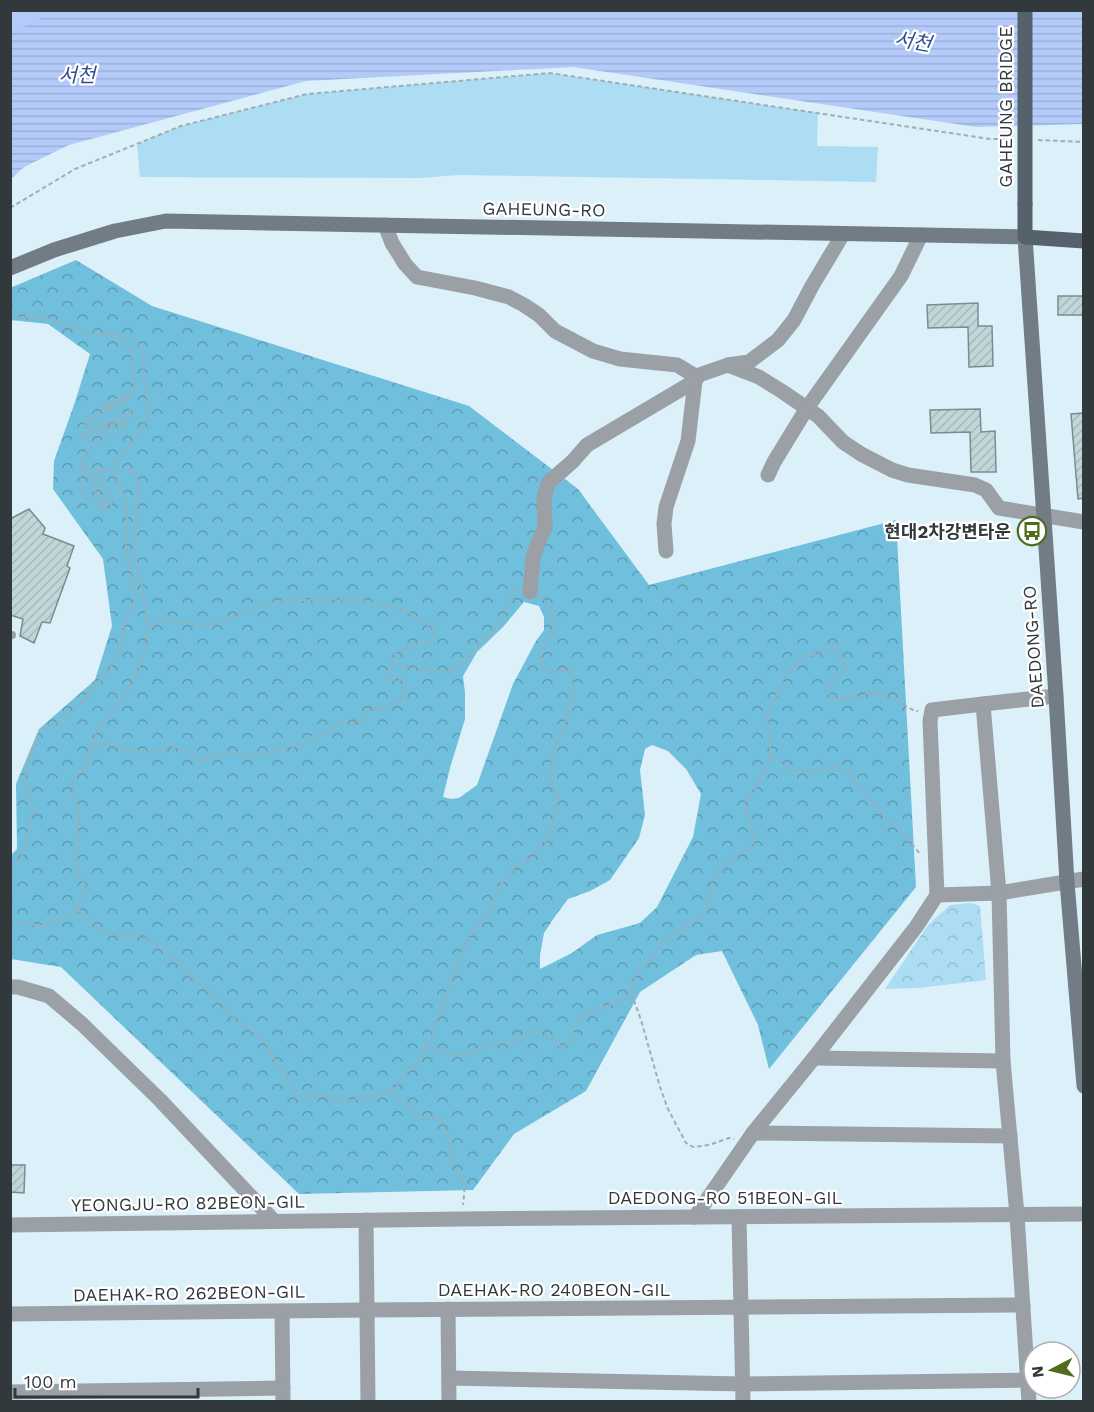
<svg xmlns="http://www.w3.org/2000/svg" width="1094" height="1412" font-family="'Work Sans','Noto Sans KR',sans-serif">
<style>
.green{fill:#acddf2}
.forest{fill:url(#forest-crowns);fill-rule:evenodd}
.park{fill:url(#park-crowns)}
.water{fill:url(#water-rules)}
.lines{fill:none;stroke-linecap:round;stroke-linejoin:round}
.river{stroke:#b4cbfa;stroke-width:22}
.building{fill:url(#building-hatch);stroke:#778d8f;stroke-width:1.5}
.path{stroke:#9faeb5;stroke-width:2;stroke-dasharray:4.5 3;stroke-linecap:butt}
.lane{stroke:#9aa0a6;stroke-width:8}
.street{stroke:#9aa0a6;stroke-width:15}
.secondary{stroke:#727c84;stroke-width:15}
.primary{stroke:#56626b;stroke-width:15}
.primary-bridge{stroke:#56626b;stroke-width:15}
.labels{text-anchor:middle;dominant-baseline:central;stroke-width:4.5;stroke-linejoin:round;paint-order:stroke}
.street-label{font-size:18px;fill:#31393c;stroke:#fff}
.poi-label{font-size:18px;font-weight:bold;fill:#31393c;stroke:#fff;text-anchor:end}
.water-label{font-size:20px;font-style:italic;fill:#304e92;stroke:#fff}
</style>
<defs>
<pattern id="forest-crowns" width="20" height="18" patternUnits="userSpaceOnUse" patternTransform="scale(1.5)"><rect width="20" height="18" fill="#70bfdd"/><path d="M2 6a3 3 0 1 1 6 0M12 15a3 3 0 1 1 6 0" fill="none" stroke="#5d9cb4"/></pattern>
<pattern id="park-crowns" width="20" height="18" patternUnits="userSpaceOnUse" patternTransform="scale(1.5)"><rect width="20" height="18" fill="#acddf2"/><path d="M2 6a3 3 0 1 1 6 0M12 15a3 3 0 1 1 6 0" fill="none" stroke="#94bed0"/></pattern>
<pattern id="water-rules" width="6" height="5" patternUnits="userSpaceOnUse" patternTransform="scale(1.5)"><rect width="6" height="5" fill="#b4cbfa"/><path d="M0 2.5h6" fill="none" stroke="#9bafd7"/></pattern>
<pattern id="building-hatch" width="6" height="6" patternUnits="userSpaceOnUse" patternTransform="scale(1.5)"><rect width="6" height="6" fill="#c0d7d9"/><path d="M-1 1l2-2M0 6l6-6M5 7l2-2" fill="none" stroke="#a5b9bb"/></pattern>
</defs>
<rect width="100%" height="100%" fill="#dcf0f9"/>
<path class="green" d="M550,73L818,113L817,146L878,147L876,182L458,175L420,178L140,177L137,144L181,126L307,94Z"/>
<path class="forest" d="M76,260L152,306L469,406L578,489L649,585L896,520L916,887L769,1069L758,1025L722,951L696,955L640,992L586,1091L514,1134L473,1190L299,1194L61,967L11,959V855L17,849L16,784L39,729L95,680L112,626L103,559L53,489L54,461L74,405L90,354L48,324L11,320L10,288ZM524,602L539,606L544,617V630L536,641L513,684L477,785L459,798L451,799L443,797L450,768L465,719V693L463,676L477,652L503,627ZM652,745L668,751L686,769L701,794L693,837L657,907L640,923L597,935L572,953L540,969V955L544,933L556,915L568,899L590,891L610,880L639,838L645,815L640,770L645,749Z"/>
<path class="park" d="M971,903L980,906L986,980L919,988L885,989L928,925L950,905Z"/>
<path class="water" d="M33,10L1083,11V124L976,127L573,67L306,81L69,145L24,167L11,179L10,21Z"/>
<g class="lines">
<path class="river" d="M10,21L33,10"/>
</g>
<g class="building">
<rect x="1058" y="296" width="26" height="19"/>
<path d="M978,303V326H992L993,366L969,367L968,327L928,328L927,305Z"/>
<path d="M980,409L981,432L995,431L996,472H971L970,432L931,433L930,410Z"/>
<path d="M1084,413V498L1078,499L1071,414Z"/>
<path d="M29,509L45,528L43,534L74,546L67,566L70,568L50,623L42,622L34,643L20,636L23,619L10,615V519Z"/>
<path d="M10,1165H25L24,1193L10,1192Z"/>
</g>
<g class="lines">
<g class="path">
<path d="M1038,140L1084,142"/>
<path d="M10,208L75,169L181,126L307,94L550,73L990,139H1011"/>
<path d="M10,320L29,316L43,317L82,332L96,335L110,333L120,335L139,344L144,353V364L143,372L149,408L148,418L138,433L116,462V470H129L135,472C142,489 137,506 135,524C134,533 134,543 134,552C135,562 139,571 141,580C144,596 145,611 149,627"/>
<path d="M526,590C529,591 536,592 539,594C547,599 555,619 553,628C551,639 540,647 541,658C542,665 546,669 551,673L569,669L575,688L566,720L554,749L555,756L550,767V778L557,796L554,819L545,843L531,857L515,868L500,884L495,896L491,910L487,917L471,934L466,942L456,972L450,982L441,1013L434,1026L433,1035L424,1047L420,1062L409,1070L392,1090L382,1093L349,1101L334,1100L326,1096L313,1094L302,1098L296,1095L285,1075L272,1056L267,1044L257,1035L227,1013L223,1005L189,975L177,962L160,947L143,937L136,935H112L103,932L79,911V904L86,886L78,875L76,866L79,810L72,784L74,777L85,767L97,731L129,688L139,667L143,656L149,627L167,620L210,626L237,616L252,608L278,602L301,600L333,599L360,601L405,610L434,629V636C427,648 423,641 413,645C407,648 401,651 394,653L395,662L405,667L441,672L453,669L467,659L482,640L499,625L514,591Z"/>
<path d="M92,744H109L115,746L120,750L133,752L140,751L158,752L167,748L175,747L183,752L192,753L199,761L221,753L230,752L245,756L258,755L303,744L309,738L323,734L344,721L358,723L364,719L365,710L372,708L380,709C391,703 404,704 405,689C406,683 407,685 403,680L389,679L387,675L394,662"/>
<path d="M771,756L780,761L786,767L793,771L815,772L835,767L847,770L882,814L905,836L921,855"/>
<path d="M10,865L17,863L24,852L33,810L24,781L31,753L39,732L66,717L85,698L113,665L120,654L124,625L132,605L135,591L132,586L130,568L126,547L127,513L125,498L117,478L110,471L104,469H97V472L108,489L113,501L111,504H108L100,494L90,468L87,466L85,469L87,477L104,506L107,509C95,506 86,499 82,488C79,482 80,476 81,469C84,438 111,444 127,426V423L118,424L88,439L84,438L83,434L127,419L133,415L132,411H128C115,420 102,426 86,426L83,424L88,418L117,407L131,398L130,397L101,410L102,407C110,403 132,394 134,386C136,381 133,375 133,371C132,364 133,358 131,351L113,339L110,333"/>
<path d="M10,922L29,923L40,927L60,918H67L71,913L78,911"/>
<path d="M632,995C628,972 655,962 662,941L702,917L707,909V898L715,876L732,860L752,845L755,836L751,826L745,802L759,782L771,756L767,715L782,683L794,666L804,656L813,655L834,646L840,650V660L847,666C836,677 825,682 831,698C852,704 863,691 880,693C887,694 907,707 915,711H918"/>
<path d="M424,1047L462,1056L490,1045L514,1042L530,1032L550,1037L563,1048L569,1042L581,1016L632,995L641,1020L660,1087L668,1109L686,1143L693,1147L709,1145L729,1138L734,1139"/>
<path d="M392,1090L397,1098L407,1103L415,1114L441,1119L450,1143L452,1164C467,1178 465,1186 463,1205"/>
</g>
<path class="lane" d="M10,635H12"/>
<g class="street">
<path d="M385,225L392,243L405,264L417,277L475,288L509,297L524,305L539,315L555,331L593,351L620,359L677,365L697,377"/>
<path d="M728,365L759,377L783,392L818,416L843,442L861,454L892,470L908,475L975,485L986,490L999,508L1084,522"/>
<path d="M768,475L774,462L807,408L901,276L921,235"/>
<path d="M666,551L664,524L666,507L688,441L695,381L699,375L728,365L749,362L778,340L794,320L812,286L843,234"/>
<path d="M530,592L533,558L537,545L545,527L544,498L548,483L573,461L587,445L695,381"/>
<path d="M937,895L930,721L932,710L983,704"/>
<path d="M10,987H18L49,996L82,1024L160,1100L274,1221"/>
<path d="M814,1058L1003,1061"/>
<path d="M753,1133L1010,1136"/>
<path d="M695,1217L753,1133L814,1058L916,927L937,895L999,893L1084,879"/>
<path d="M739,1217L743,1402"/>
<path d="M366,1220L368,1402"/>
<path d="M10,1225L461,1219L1084,1214"/>
<path d="M448,1309L449,1402"/>
<path d="M282,1311L283,1402"/>
<path d="M10,1314L367,1310L1023,1305"/>
<path d="M449,1378L743,1384L1028,1380"/>
<path d="M10,1392L283,1388"/>
<path d="M1029,1402L1017,1215L1003,1061L999,893L983,704L1056,696"/>
</g>
<path class="secondary" d="M10,268L54,250L115,231L166,221L1025,237L1056,696L1067,882L1084,1086"/>
<path class="primary" d="M1025,204V237L1084,241"/>
<path class="primary-bridge" d="M1025,10V204"/>
</g>
<defs>
<g id="bus-ring" transform="scale(1.5)"><circle r="9.5" fill="#fff" stroke="#516c1f" stroke-width="1.5"/><path d="M-5-6H5V4H4V6H2V4H-2V6H-4V4H-5ZM-3.5-4V0h7V-4ZM-3.5 1.2v1.5H-2V1.2ZM2 1.2v1.5H3.5V1.2Z" fill="#516c1f"/></g>
</defs>
<g fill-rule="evenodd">
<use href="#bus-ring" x="1032" y="531"/>
</g>
<g class="labels">
<g class="street-label">
<text transform="translate(1005 107) rotate(-90)">GAHEUNG BRIDGE</text>
<text transform="translate(544 209) rotate(1)">GAHEUNG-RO</text>
<text transform="translate(1033 647) rotate(-94)">DAEDONG-RO</text>
<text x="725" y="1197">DAEDONG-RO 51BEON-GIL</text>
<text transform="translate(188 1203) rotate(-1)">YEONGJU-RO 82BEON-GIL</text>
<text x="554" y="1289">DAEHAK-RO 240BEON-GIL</text>
<text transform="translate(189 1293) rotate(-1)">DAEHAK-RO 262BEON-GIL</text>
</g>
<g class="poi-label">
<text x="1011" y="531">현대2차강변타운</text>
</g>
<g class="water-label">
<text transform="translate(913 41) rotate(10)">서천</text>
<text x="77" y="75">서천</text>
</g>
</g>
<rect width="1094" height="1412" fill="none" stroke="#31393c" stroke-width="24"/>
<g transform="translate(1052 1370) rotate(263)"><circle r="28" fill="#ffffff" stroke="#adb0b1" stroke-width="1.5"/>
<path d="M0-4.5L10 22L0 15L-10 22Z" fill="#516c1f"/>
<text y="-9" font-size="16" font-weight="bold" text-anchor="middle" fill="#31393c">N</text>
</g>
<path d="M15 1388v9h183v-9" fill="none" stroke="#31393c" stroke-width="3"/>
<text x="24" y="1388" font-size="18" fill="#31393c" stroke="#ffffff" stroke-width="4.5" paint-order="stroke">100 m</text>
</svg>
